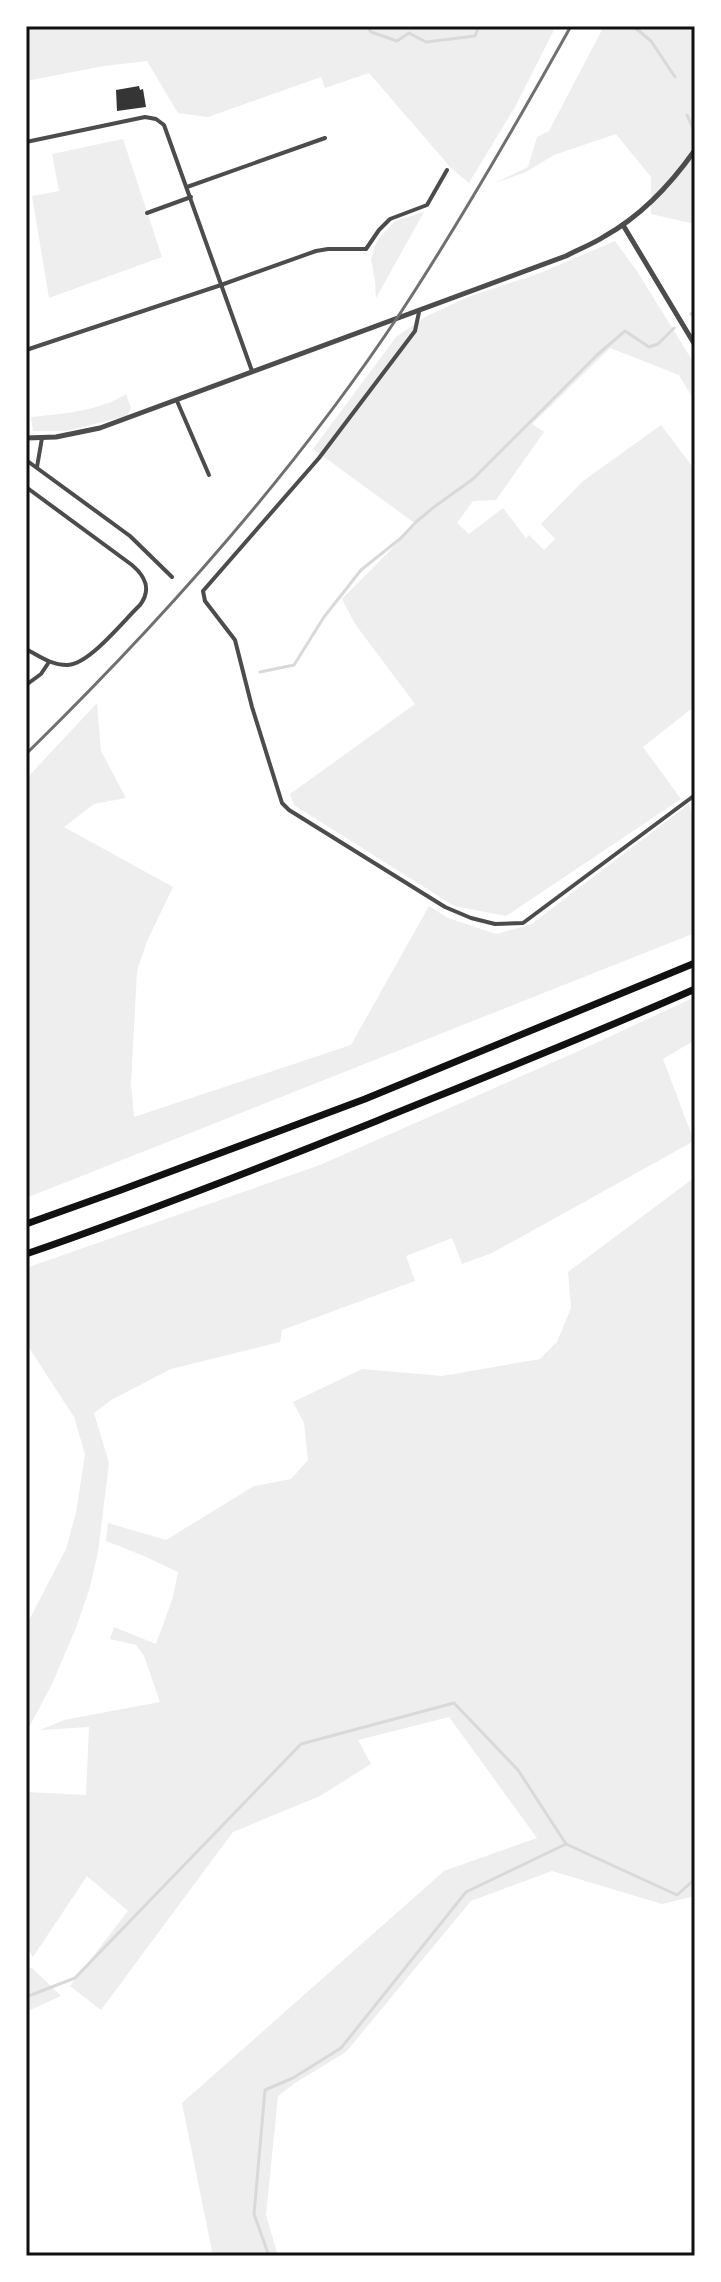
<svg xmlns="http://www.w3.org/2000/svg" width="721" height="2282" font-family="'Fira Sans',sans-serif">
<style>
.green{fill:#eee}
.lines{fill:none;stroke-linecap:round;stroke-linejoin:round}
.stream{stroke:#d9d9d9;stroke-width:3}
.building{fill:#353535}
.minor{stroke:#4c4c4c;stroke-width:4}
.tertiary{stroke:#4c4c4c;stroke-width:5}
.motorway{stroke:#111;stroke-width:7}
.rail{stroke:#707070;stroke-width:3}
.neatline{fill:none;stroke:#111;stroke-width:3}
</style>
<rect width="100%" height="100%" fill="#fff"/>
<g class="green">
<path d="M26,26H556L515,107L469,183L451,168L369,73L325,88L321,77L208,117L178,113L147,61L104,66L26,81Z"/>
<path d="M604,26H695V224L651,214V177L616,134L554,155L526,172L495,183L528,167L537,137L549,131Z"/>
<path d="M123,139L162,257L49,298L32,196L59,191L52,154Z"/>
<path d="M424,212L376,298L375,280L371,259L377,241L395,221Z"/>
<path d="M615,241L637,271L695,365V402L679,375L610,348L532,424L544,432L496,500L473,501L457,523L469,534L503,508L526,538L529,535L544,550L555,539L541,524L583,481L661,425L695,470V706L643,747L681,799L506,916L454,906L294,805L290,794L415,704L355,624L342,599L416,524L313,449L396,337L427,316L468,297L540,273Z"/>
<path d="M126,394L131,408L127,416L67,431H33L31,417C61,414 100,411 126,394Z"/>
<path d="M97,703L101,751L126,798L94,804L64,827L173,887L147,941L137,971L131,1084L134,1117L351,1045L429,906L448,918L496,934L530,925L689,804L695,823V933L26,1198V779Z"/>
<path d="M695,997V1040L663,1059L694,1141L492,1253L462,1264L452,1238L406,1256L415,1281L282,1330L280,1342L171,1369L111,1400L94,1413L109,1463L98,1552L90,1587L76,1628L52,1684L26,1733V1626L66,1549L76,1513L85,1454L74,1417L26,1343V1268L320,1165L583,1049Z"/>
<path d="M695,1177V1896L662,1904L552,1871L471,1901L346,2052L295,2083L278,2096L266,2215L278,2256H213L182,2103L444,1871L537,1838L449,1717L358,1740L371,1764L320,1796L233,1832L101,2010L70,1986L128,1911L87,1876L33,1957L26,1947V1792L86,1795L89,1727L40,1730L64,1720L160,1702L144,1656L136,1645L110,1639L114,1627L156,1644L173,1597L178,1572L144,1556L106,1541L108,1523L166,1540L254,1486L291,1479L308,1460L304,1423L293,1402L362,1369L442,1376L540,1359L557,1342L571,1308L568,1272Z"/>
<path d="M26,1968H32L61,1996L26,2012Z"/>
</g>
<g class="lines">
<g class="stream">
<path d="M367,26L371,32L397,41L409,33L426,42L475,36L479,26"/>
<path d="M633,26L651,41L675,77"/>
<path d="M687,115L695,133"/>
<path d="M691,314L695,311"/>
<path d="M260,672L294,665L324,617L361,570L401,538L416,522L434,507L473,479L597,355L625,331L649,347L658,344L674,328"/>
<path d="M26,1997L75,1978L301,1744L454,1703L518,1770L566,1844L677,1895L695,1879"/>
<path d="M269,2256L254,2214L265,2090L293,2078L341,2048L466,1892L566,1844"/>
</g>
</g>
<path class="building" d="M139,86L140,90L143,89L146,107L117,111L116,90Z"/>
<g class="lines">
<g class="minor">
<path d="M26,142L145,117L156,119L164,125L252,371"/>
<path d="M187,187L325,138"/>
<path d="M147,213L191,197"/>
<path d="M419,312L415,331L319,458L203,591L205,601L235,640L252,707L282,803L289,810L445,907L471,918L495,924L523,923L695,795"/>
<path d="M26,350L221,285L316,251L328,249H366L379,230L390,219L427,205L447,170"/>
<path d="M177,401L209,475"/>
<path d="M26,460L130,536L172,577"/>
<path d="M37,467L42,438"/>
<path d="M26,487L132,565C145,576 152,589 140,605C124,620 89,665 67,665C51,665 39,656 26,649"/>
<path d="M26,685L41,674L49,662"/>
</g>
<g class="tertiary">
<path d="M623,225L695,345"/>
<path d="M26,438L56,437L100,428L566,256C579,249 593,244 605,236C641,216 671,184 695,150"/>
</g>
<g class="motorway">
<path d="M26,1224L121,1190L365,1099L695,963"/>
<path d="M26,1254C145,1213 262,1167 379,1120C485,1077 591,1035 695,989"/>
</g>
<path class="rail" d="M26,754C164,619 294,473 401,312C462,219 517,123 571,26"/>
</g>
<rect width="721" height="2282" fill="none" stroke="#ffffff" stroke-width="56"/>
<rect x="28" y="28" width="665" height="2226" class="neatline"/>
</svg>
